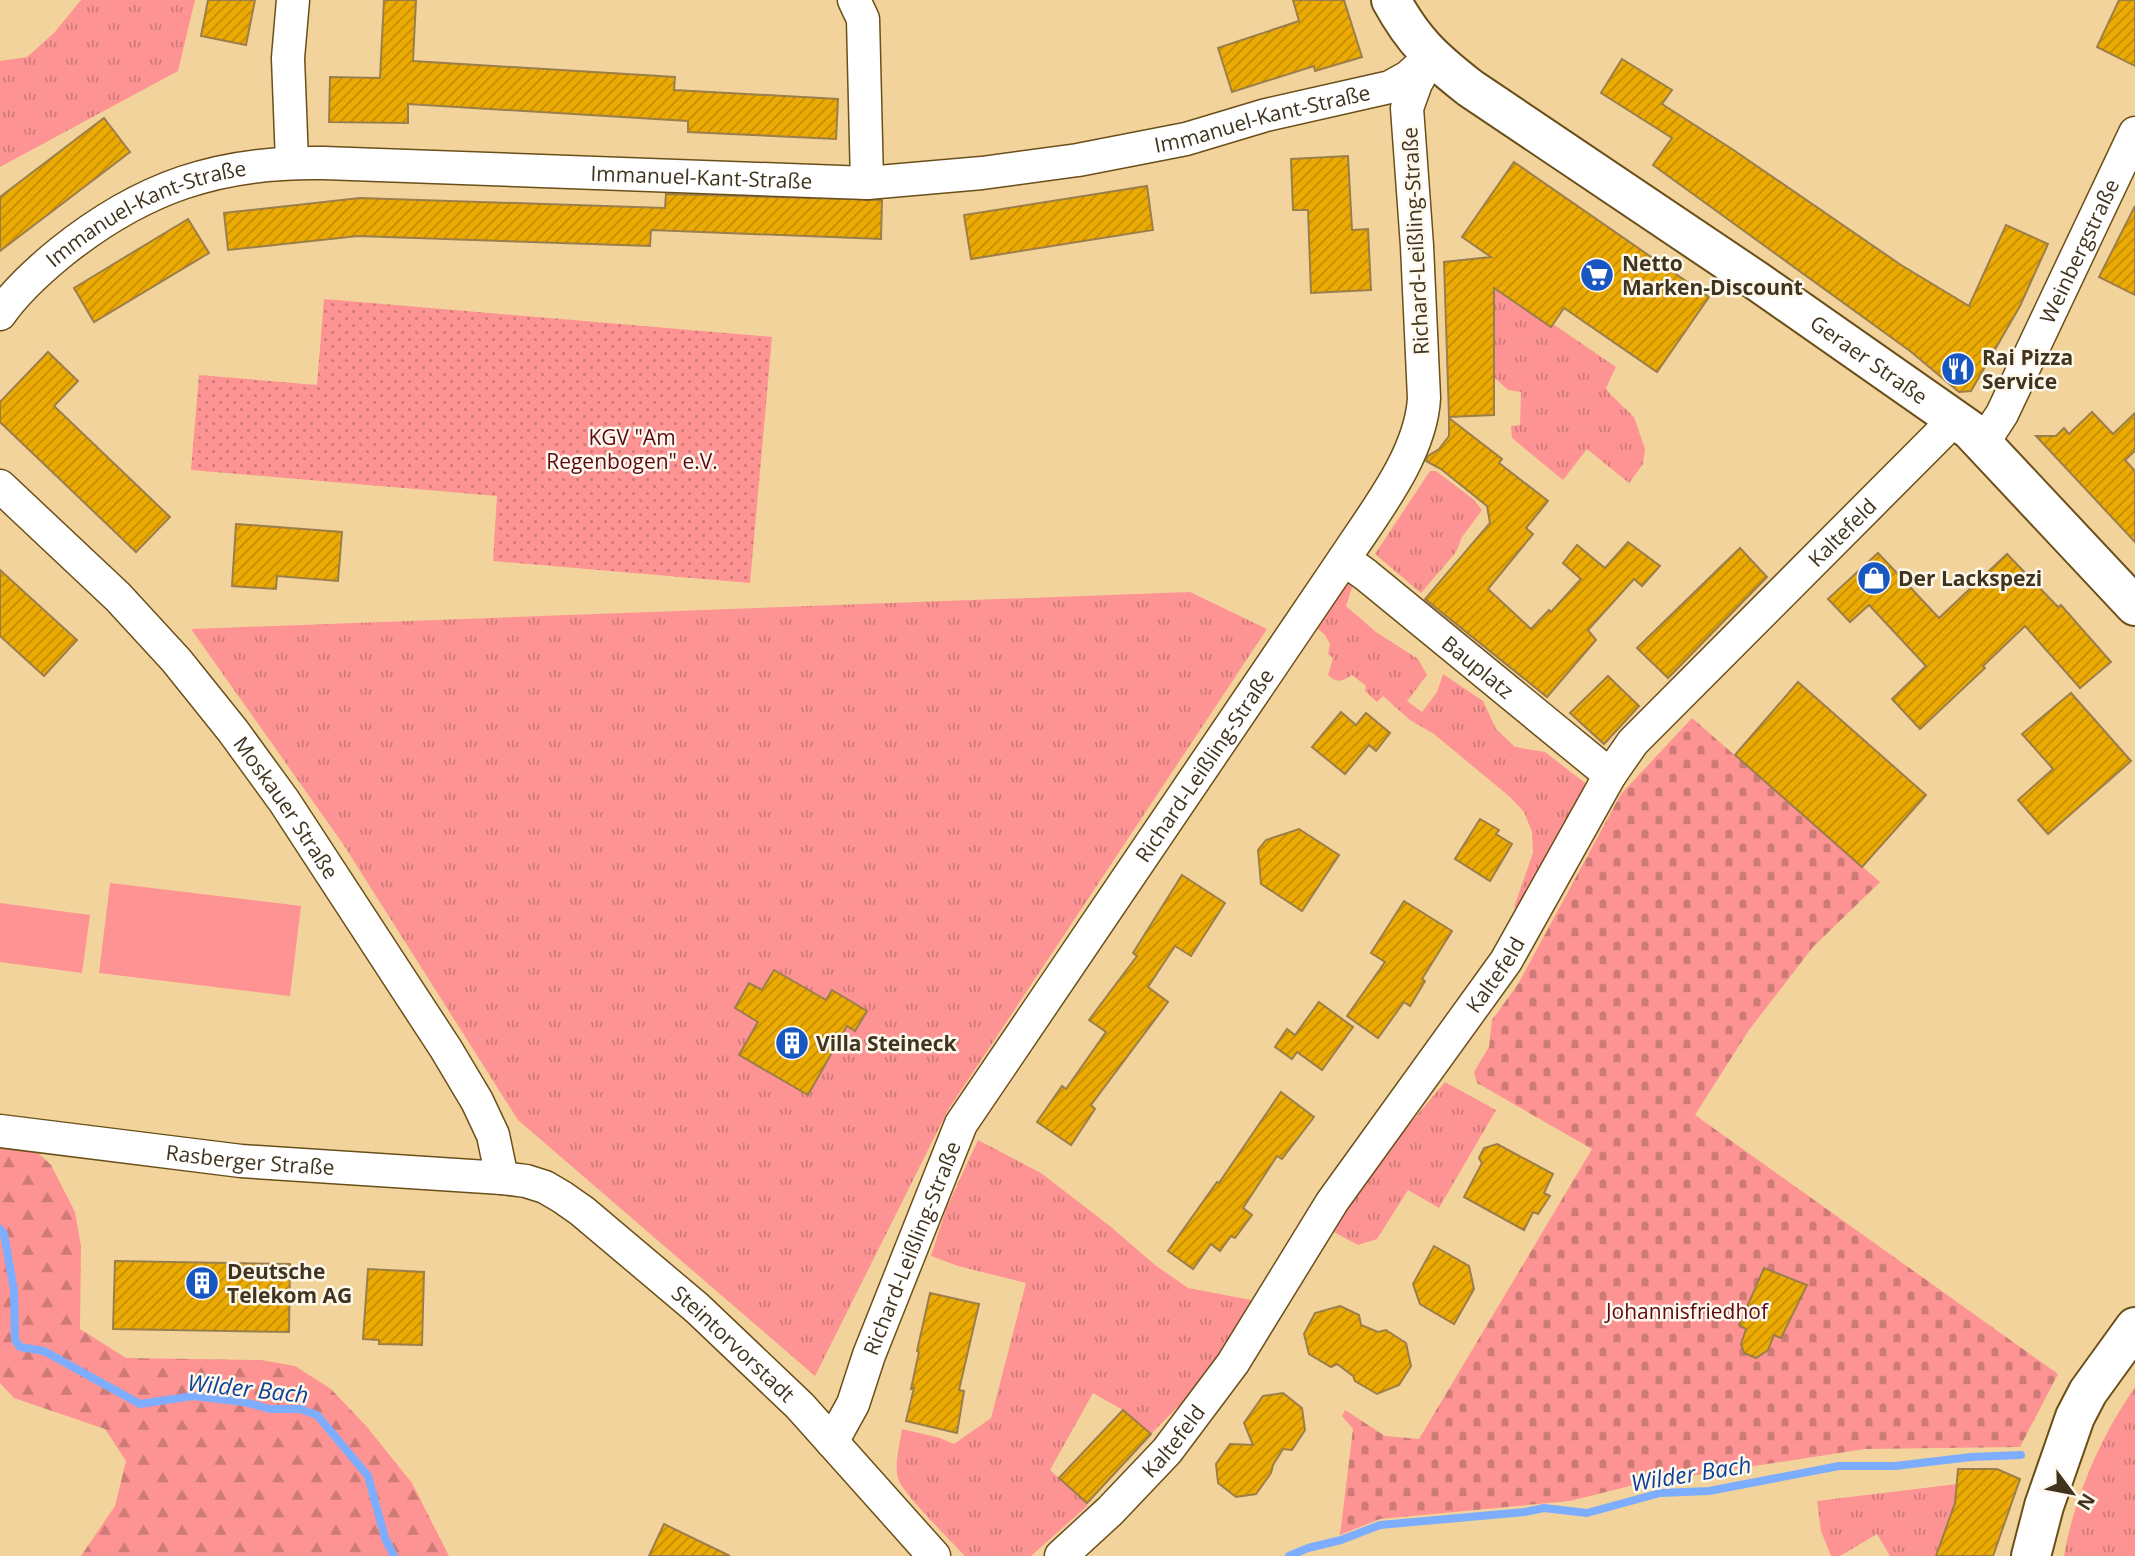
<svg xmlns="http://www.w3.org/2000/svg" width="2135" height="1556" font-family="'Open Sans',sans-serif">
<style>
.grass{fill:url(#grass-tufts)}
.forest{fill:url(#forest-firs)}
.cemetery{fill:url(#cemetery-stones)}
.garden{fill:url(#garden-dots)}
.pitch{fill:#fd9493}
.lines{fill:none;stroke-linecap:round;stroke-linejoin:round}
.stream{stroke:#7dadfe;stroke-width:8}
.building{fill:url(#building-hatch);stroke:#9c7e4a;stroke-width:2}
.street-casing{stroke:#6b4f19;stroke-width:35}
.secondary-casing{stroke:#6b4f19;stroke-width:42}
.street{stroke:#fff;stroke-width:32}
.secondary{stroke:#fff;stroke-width:38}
.labels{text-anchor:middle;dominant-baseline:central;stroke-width:5;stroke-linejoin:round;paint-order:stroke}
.street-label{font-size:21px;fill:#41341e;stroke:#fef8ed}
.poi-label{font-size:21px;font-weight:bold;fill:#41341e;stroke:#fef8ed;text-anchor:start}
.park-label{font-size:21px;fill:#5d0915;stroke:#fef8ed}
.water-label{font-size:23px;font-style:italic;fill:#0d4198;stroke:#fef8ed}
</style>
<defs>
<pattern id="grass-tufts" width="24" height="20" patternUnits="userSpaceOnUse" patternTransform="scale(1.75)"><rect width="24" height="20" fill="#fd9493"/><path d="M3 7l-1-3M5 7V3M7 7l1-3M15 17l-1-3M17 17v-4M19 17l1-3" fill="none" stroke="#ce7a77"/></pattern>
<pattern id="forest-firs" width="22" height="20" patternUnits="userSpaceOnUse" patternTransform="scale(1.75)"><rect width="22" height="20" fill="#fd9493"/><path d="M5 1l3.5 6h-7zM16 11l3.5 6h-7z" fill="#ce7a77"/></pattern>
<pattern id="cemetery-stones" width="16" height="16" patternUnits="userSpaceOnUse" patternTransform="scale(1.75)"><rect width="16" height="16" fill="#fd9493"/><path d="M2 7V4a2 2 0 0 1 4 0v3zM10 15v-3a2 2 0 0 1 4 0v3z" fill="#ce7a77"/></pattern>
<pattern id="garden-dots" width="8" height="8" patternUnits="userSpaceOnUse" patternTransform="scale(1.75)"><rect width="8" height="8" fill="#fd9493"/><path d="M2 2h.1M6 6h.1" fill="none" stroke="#ce7a77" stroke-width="1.8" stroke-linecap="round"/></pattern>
<pattern id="building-hatch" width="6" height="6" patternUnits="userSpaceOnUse" patternTransform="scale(1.75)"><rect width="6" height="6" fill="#ecab03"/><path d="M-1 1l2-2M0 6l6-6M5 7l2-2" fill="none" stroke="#c18c04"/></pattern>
</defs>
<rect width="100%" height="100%" fill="#f3d39c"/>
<g class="grass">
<path d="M81,0H195L178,71L0,167V61L27,57L54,33Z"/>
<path d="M1489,277L1522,307L1550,327L1553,324L1616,367L1606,388L1610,394L1634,417L1645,449L1643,464L1629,483L1587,449L1563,480L1512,438L1511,426L1520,425L1521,392L1508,390L1495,378L1494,332L1491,331Z"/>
<path d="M1430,471H1436L1473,499L1482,510L1462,537L1456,552L1421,593L1375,554Z"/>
<path d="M1348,577L1355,578L1346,606L1376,632L1418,659L1427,675L1407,701L1422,712L1437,692L1443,674L1483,701L1496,729L1515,747L1545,752L1589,786L1523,910L1514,907L1533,853L1532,832L1524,812L1510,797L1434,734L1410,720L1383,696L1377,702L1365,691L1366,686L1352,675C1341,682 1337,683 1328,675L1333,658L1328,654L1330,644L1325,635L1317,628Z"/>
<path d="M1190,592L1267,629L948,1110L815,1376L518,1120L343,844L191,629Z"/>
<path d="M1445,1082L1496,1110L1439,1208L1408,1190L1377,1239L1358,1245L1332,1231L1381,1158Z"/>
<path d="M978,1140L1041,1173L1111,1227L1155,1265L1188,1288L1251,1300L1258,1306L1217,1367L1151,1434L1123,1410L1093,1393L1050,1470L1087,1503V1506L1031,1556H965C952,1542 901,1492 898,1478C894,1464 900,1443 902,1429L940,1438L954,1444L991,1418L1026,1283L958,1266L931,1256L946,1209Z"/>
<path d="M2135,1387V1556H2064C2074,1497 2101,1436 2135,1387Z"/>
<path d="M1957,1484L1955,1503L1936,1556H1890L1877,1534L1840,1556H1831L1821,1531L1817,1501Z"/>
</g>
<path class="forest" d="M0,1147L37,1152L51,1165L75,1212L81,1246L80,1329L126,1358L261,1360L295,1366L331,1389L367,1427L412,1483L449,1556H81L115,1506L126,1461L105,1429L14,1398L0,1383Z"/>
<path class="cemetery" d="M1692,718L1880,882L1813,947L1749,1030L1695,1115L2058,1374L2020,1447L1865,1449L1638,1484L1570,1501L1380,1519L1340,1535L1353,1429L1342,1416L1345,1410L1385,1436L1419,1439L1592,1149L1477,1083L1474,1072L1489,1047L1492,1020L1518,984L1621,794Z"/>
<path class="garden" d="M324,299L772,337L750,583L493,561L497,496L191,470L199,375L317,385Z"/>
<g class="pitch">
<path d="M110,883L301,906L290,996L99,973Z"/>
<path d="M0,903L90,915L82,973L0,962Z"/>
</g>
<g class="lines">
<g class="stream">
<path d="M0,1229L4,1234L14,1290L15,1340L20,1347L44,1351L140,1404L193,1396L244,1402L270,1409H300L317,1415L368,1476L385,1538L394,1556"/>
<path d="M1289,1556L1308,1548L1341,1540L1380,1525L1525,1512L1544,1508L1587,1513L1660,1493L1709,1491L1839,1466H1895L1971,1457L2021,1455"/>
</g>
</g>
<g class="building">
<path d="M208,0H255L246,45L201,36Z"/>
<path d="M384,0H416L413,61L675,77L674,90L838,99L836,139L688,132V121L408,104V123L329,122L330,77L380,78Z"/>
<path d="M1293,0H1344L1362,57L1315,71L1314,66L1232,92L1218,48L1299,21Z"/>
<path d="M2119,0H2135V66L2097,47Z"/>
<path d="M1622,59L1672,90L1662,104L1732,149L1901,265L1969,306L2006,225L2048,244L2020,306L1971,391L1959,392L1910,351L1653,165L1672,138L1601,93Z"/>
<path d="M104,118L130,152L0,251V197Z"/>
<path d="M1348,156L1352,230L1368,229L1371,290L1311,293L1308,210H1293L1291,159Z"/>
<path d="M1514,162L1709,297L1657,372L1564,308L1551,327L1494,288V415L1449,417L1444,262L1491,257L1462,237Z"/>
<path d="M1147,186L1153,230L971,259L964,215Z"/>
<path d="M666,194L882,200L881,239L651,230L650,246L358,236L228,250L224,213L360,198L665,208Z"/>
<path d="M2135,206V295L2099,277Z"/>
<path d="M188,219L209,253L94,322L74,288Z"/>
<path d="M48,352L78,381L54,406L170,517L136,552L0,422V402Z"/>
<path d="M2092,412L2113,434L2135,413V451L2125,460L2135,471V542L2036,436H2056L2064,428L2069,434Z"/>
<path d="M1449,418L1502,459L1499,463L1548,501L1526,528L1533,534L1488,589L1531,629L1549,610L1551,612L1581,579L1563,563L1577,545L1605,568L1628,542L1660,566L1642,586L1634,579L1588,630L1596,640L1547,697L1425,599L1490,523L1487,506L1441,469L1426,461L1428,456L1439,449L1449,436Z"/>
<path d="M236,524L342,532L338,581L277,576L276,589L232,586Z"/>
<path d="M1740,548L1767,577L1668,678L1637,648Z"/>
<path d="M1878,553L1939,618L2007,554L2058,607L2061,605L2111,662L2080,688L2025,626L1983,666L1985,668L1920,729L1892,699L1926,666L1869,605L1850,622L1828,599Z"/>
<path d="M0,570L77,640L44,676L0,636Z"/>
<path d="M1608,676L1639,706L1604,744L1570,713Z"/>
<path d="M1798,682L1926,795L1862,867L1735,755Z"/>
<path d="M2071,693L2131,761L2048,834L2018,800L2053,769L2022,734Z"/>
<path d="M1341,712L1356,725L1366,713L1390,733L1376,751L1369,745L1345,774L1312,747Z"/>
<path d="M1480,819L1499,830L1496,834L1512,844L1490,881L1455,859Z"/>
<path d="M1299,829L1339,855L1302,911L1261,884L1258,850L1266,840Z"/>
<path d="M1182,875L1225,903L1191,956L1175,946L1148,987L1168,1002L1091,1105L1095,1109L1071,1145L1037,1122L1062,1086L1066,1089L1106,1032L1089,1020L1137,956L1133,953Z"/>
<path d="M1404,901L1452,931L1422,979L1425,981L1410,1006L1404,1002L1378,1038L1347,1016L1385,962L1371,953Z"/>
<path d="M774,970L826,1000L832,990L867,1011L855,1031L847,1026L808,1095L739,1055L758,1022L735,1008L749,983L762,990Z"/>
<path d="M1319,1002L1353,1027L1322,1070L1297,1052L1292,1059L1275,1047L1287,1029L1295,1035Z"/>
<path d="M1281,1092L1314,1117L1282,1159L1277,1156L1243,1208L1252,1215L1235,1238L1231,1236L1220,1251L1211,1244L1193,1269L1168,1251L1217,1182L1219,1183Z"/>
<path d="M1497,1144L1553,1174L1544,1193L1550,1196L1538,1214L1533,1212L1524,1230L1464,1197L1482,1163L1479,1158L1484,1148Z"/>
<path d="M1434,1246L1469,1266L1474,1289L1454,1324L1420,1304L1413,1284Z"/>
<path d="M115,1261L290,1264L289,1332L113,1329Z"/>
<path d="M1764,1268L1807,1285L1781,1338L1774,1335L1768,1350L1756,1358L1744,1353L1741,1344L1746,1329L1739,1325Z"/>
<path d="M368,1269L424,1272L422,1345L379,1344V1340L363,1339Z"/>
<path d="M930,1293L979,1304L959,1390L964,1391L957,1433L906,1421L914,1388L911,1389L919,1352L917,1351Z"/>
<path d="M1340,1306L1359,1315L1361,1325L1378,1332L1386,1330L1406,1343L1411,1366L1399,1385L1377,1394L1355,1381L1353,1376L1337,1364L1331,1367L1309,1354L1304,1334L1315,1313Z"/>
<path d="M1283,1393L1302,1408L1305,1430L1292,1450L1283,1449L1273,1465L1271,1473L1256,1494L1236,1497L1218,1483L1216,1464L1230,1444L1253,1445L1244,1423L1263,1396Z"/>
<path d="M1123,1410L1151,1434L1087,1503L1059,1478Z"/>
<path d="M1958,1469H1997L2020,1479L1993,1556H1936L1955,1503Z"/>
<path d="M664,1524L730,1556H649Z"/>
</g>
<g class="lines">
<g class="street-casing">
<g id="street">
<path d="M854,0L863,19L867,183"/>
<path d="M292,162L288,58L293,0"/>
<path id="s1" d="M0,314C16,291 38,271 60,253C142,187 219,161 324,163L867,183L982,173L1078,160L1186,139L1266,115L1390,87L1408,77L1426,61"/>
<path id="s2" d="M1983,443L2002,414L2135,133"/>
<path id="s3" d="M0,486L118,597L176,660L233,731L284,801L446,1049L477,1101L493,1135L502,1178"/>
<path id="s4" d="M1344,559L1366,575L1610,775"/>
<path id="s5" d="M0,1131L241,1161L502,1178L526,1181L545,1187L562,1197L582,1211L697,1308L800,1406L934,1556"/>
<path id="s6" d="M832,1442L853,1404L869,1355L961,1124L1344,559C1374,513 1421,455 1424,398L1417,246L1407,108L1416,83L1431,57"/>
<path id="s7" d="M1061,1556L1110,1511L1167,1451L1233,1363L1332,1202L1506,961L1610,775L1633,742L1955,419"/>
</g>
</g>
<g class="secondary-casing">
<g id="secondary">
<path id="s8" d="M1391,0C1414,42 1433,59 1470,88L1757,281L1970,430L2135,606"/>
<path d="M2031,1556L2044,1506L2075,1417L2088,1392L2135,1327"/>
</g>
</g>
<use href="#street" class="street"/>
<use href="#secondary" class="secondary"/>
</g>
<defs>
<g id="supermarket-disc" transform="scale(1.75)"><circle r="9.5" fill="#1856c2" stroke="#fef8ed"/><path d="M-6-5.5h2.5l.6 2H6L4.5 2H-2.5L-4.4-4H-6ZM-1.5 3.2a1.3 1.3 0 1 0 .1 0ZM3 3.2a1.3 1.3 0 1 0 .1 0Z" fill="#fff"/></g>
<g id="restaurant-disc" transform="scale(1.75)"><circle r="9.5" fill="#1856c2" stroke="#fef8ed"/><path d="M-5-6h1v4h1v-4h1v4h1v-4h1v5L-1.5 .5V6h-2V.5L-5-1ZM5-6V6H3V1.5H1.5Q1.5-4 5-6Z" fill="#fff"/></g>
<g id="shop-disc" transform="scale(1.75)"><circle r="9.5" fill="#1856c2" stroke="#fef8ed"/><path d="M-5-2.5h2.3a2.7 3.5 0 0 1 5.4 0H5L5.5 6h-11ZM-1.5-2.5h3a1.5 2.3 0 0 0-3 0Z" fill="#fff"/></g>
<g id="building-disc" transform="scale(1.75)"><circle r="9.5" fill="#1856c2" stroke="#fef8ed"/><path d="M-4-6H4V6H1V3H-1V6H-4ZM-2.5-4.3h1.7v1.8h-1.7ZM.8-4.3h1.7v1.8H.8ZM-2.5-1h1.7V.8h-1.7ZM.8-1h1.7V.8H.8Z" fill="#fff"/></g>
</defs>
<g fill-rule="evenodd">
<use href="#supermarket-disc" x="1597" y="275"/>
<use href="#restaurant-disc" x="1958" y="369"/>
<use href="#shop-disc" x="1874" y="578"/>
<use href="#building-disc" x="792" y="1043"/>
<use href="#building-disc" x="202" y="1283"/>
</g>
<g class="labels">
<g class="street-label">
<text stroke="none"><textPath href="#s1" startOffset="1316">Immanuel-Kant-Straße</textPath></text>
<text stroke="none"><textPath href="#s1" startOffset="749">Immanuel-Kant-Straße</textPath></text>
<text stroke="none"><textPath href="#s1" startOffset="182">Immanuel-Kant-Straße</textPath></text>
<text transform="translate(1415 241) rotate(-93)">Richard-Leißling-Straße</text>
<text stroke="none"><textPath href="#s2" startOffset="215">Weinbergstraße</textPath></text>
<text stroke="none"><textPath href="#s8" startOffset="602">Geraer Straße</textPath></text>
<text stroke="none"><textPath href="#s7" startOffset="1295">Kaltefeld</textPath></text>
<text stroke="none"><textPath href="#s4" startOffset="172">Bauplatz</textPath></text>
<text stroke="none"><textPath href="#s6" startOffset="777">Richard-Leißling-Straße</textPath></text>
<text stroke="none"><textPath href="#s3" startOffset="432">Moskauer Straße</textPath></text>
<text stroke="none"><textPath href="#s7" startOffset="728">Kaltefeld</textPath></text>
<text stroke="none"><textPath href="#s5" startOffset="252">Rasberger Straße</textPath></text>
<text stroke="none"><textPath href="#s6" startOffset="210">Richard-Leißling-Straße</textPath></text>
<text stroke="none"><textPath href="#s5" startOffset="794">Steintorvorstadt</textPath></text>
<text stroke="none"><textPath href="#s7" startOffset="161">Kaltefeld</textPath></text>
</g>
<g class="poi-label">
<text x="1622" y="263">Netto<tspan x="1622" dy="24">Marken-Discount</tspan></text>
<text x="1982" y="357">Rai Pizza<tspan x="1982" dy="24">Service</tspan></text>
<text x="1898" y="578">Der Lackspezi</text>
<text x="816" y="1043">Villa Steineck</text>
<text x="227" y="1271">Deutsche<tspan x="227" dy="24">Telekom AG</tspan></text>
</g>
<g class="park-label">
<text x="632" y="437">KGV "Am<tspan x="632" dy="24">Regenbogen" e.V.</tspan></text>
<text x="1687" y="1311">Johannisfriedhof</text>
</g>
<g class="water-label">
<text transform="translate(248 1388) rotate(6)">Wilder Bach</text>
<text transform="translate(1691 1473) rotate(-9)">Wilder Bach</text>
</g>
</g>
<g transform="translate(2072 1493) rotate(122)" stroke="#fef8ed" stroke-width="5" paint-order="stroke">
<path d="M0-5L12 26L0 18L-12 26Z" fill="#41341e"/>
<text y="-10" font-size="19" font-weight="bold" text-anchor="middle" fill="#41341e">N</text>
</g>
</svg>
